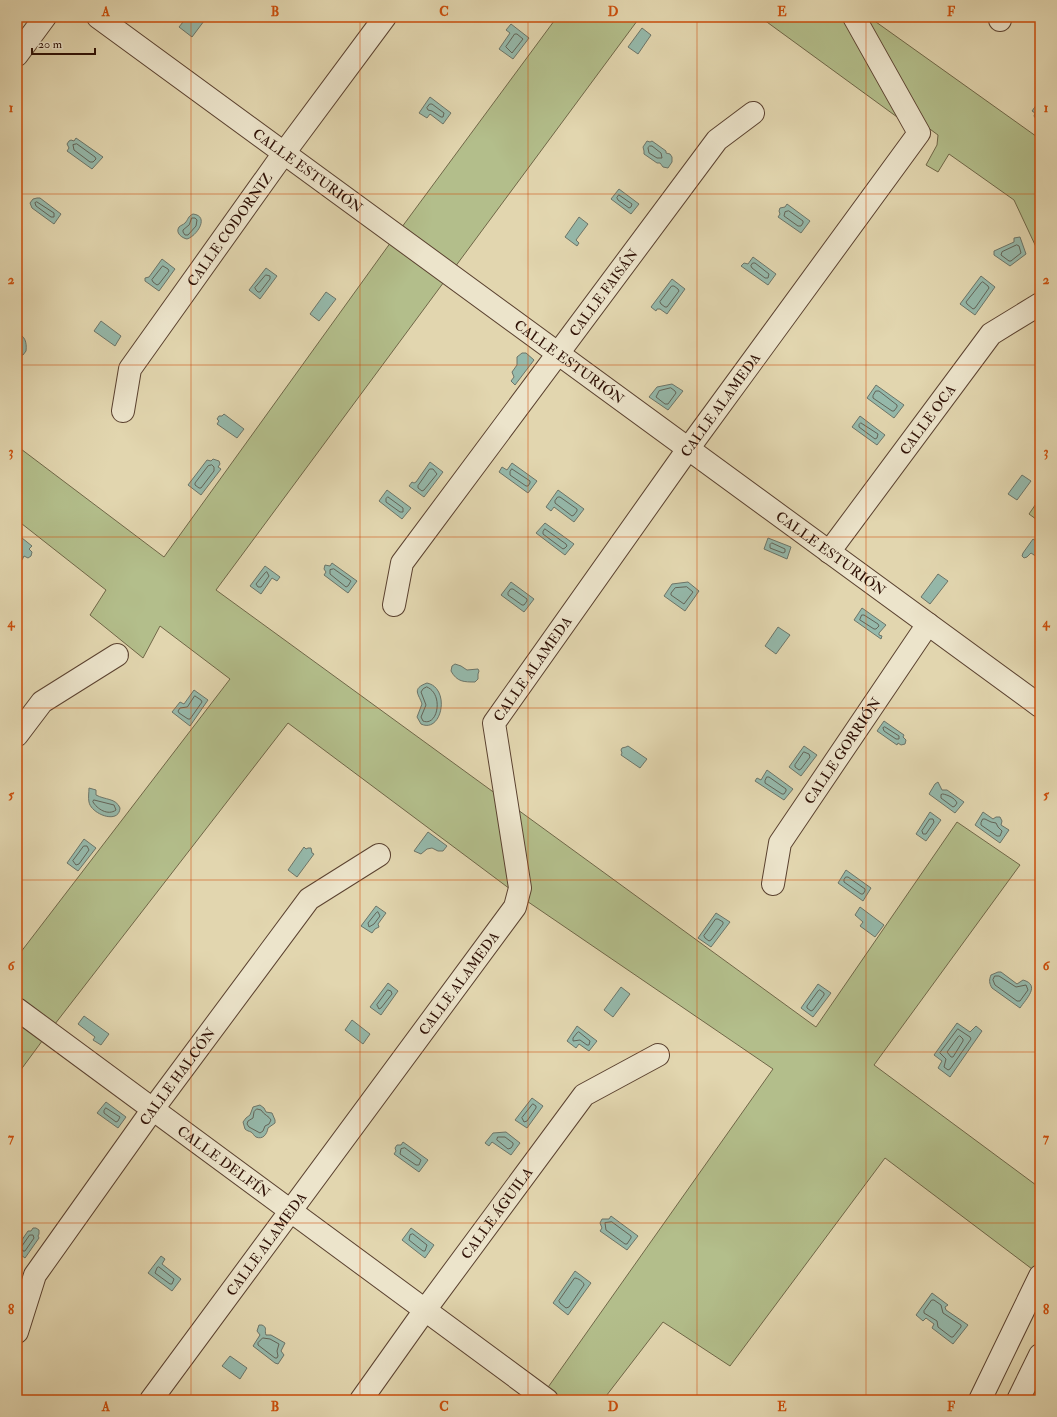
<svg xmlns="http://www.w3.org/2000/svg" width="1057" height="1417" font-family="'IM FELL Double Pica',serif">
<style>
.green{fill:#b3be8b;stroke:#706748}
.water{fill:#95b9ab;stroke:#6c7569}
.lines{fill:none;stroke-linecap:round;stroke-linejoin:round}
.shore{stroke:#626458;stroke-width:1}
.minor-casing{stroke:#5b4230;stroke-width:24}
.minor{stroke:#ece4cb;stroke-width:22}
.grid{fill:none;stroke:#cc4e0b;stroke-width:1;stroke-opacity:0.55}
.labels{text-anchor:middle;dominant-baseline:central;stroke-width:4;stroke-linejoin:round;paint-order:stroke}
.street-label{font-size:14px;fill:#2e1005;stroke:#ece4cb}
.neatline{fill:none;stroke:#cc4e0b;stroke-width:1.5}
.grid-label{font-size:13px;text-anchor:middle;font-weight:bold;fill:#cc4e0b}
</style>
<rect width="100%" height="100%" fill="#e2d6af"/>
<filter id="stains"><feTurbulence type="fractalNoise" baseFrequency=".005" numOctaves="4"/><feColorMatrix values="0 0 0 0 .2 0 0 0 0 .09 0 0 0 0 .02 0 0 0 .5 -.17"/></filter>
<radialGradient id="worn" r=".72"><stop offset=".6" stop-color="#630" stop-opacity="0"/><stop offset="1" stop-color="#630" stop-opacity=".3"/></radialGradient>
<g class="green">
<path d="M557,17H640L216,590L816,1027L957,822L1020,865L874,1065L1040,1188V1275L885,1158L730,1366L663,1322L603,1400H539L773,1069L518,895L288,723L48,1033L17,1075V957L230,679L160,626L143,658L90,615L106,590L17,520V446L164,557L396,235Z"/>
<path d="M760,17H869L1040,139V245L1037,249L1014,200L949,154L938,172L926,165L937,145L938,135L908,113L919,133Z"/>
<path d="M1040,498V522L1029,514Z"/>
</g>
<g class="water">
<path d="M187,17H207L192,37L179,27Z"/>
<path d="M511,24L529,38L513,59L499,49L510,33L506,30Z"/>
<path d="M642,28L651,35L638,54L628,47Z"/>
<path d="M430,97L451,113L443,124L430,114L427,118L419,113Z"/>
<path d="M1040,100V120L1036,119L1034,116L1035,113L1032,111Z"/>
<path d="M76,138L103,157L92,169L67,151L69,148L67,144L69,141L71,140L74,141Z"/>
<path d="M647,141L650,142L652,141L666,151V153L670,154L672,157V162L668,168L663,167L660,163H657L644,154V151L643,147Z"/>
<path d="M619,189L639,204L631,214L611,199Z"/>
<path d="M37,198H40L61,214L54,224L32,208L30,203L33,199Z"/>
<path d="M787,204L810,221L801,233L778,217L780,214L779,211L780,208L785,207Z"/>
<path d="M193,214C210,216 197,236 187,239C182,238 175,233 179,227C181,225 183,225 185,223C188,220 188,216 193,214Z"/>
<path d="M579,217L588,224L576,240L579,243L577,246L565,237Z"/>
<path d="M1020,237L1026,254L1010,266L994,255V251L1014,242V238Z"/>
<path d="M753,257L776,274L768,285L741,266L744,263L748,264Z"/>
<path d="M162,259L175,269L159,291L145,281V278L149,277Z"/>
<path d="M266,268L277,276L260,299L249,290Z"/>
<path d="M981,276L995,287L975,315L960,304Z"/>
<path d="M672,279L685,289L667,314L660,309H657L656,311L651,307Z"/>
<path d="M326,292L336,299L319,321L310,314Z"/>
<path d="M101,321L121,336L115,346L94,331Z"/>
<path d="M17,333C25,336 27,342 26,351L23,355H17Z"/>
<path d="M522,353H526L534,360L515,385L511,381L514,377L512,372L517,365V357Z"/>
<path d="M672,384L683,391L668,410L649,397L657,387Z"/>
<path d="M876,385L904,405L894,418L867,398Z"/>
<path d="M224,414L244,429L237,438L217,424L219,421L217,419L219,416H222Z"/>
<path d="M860,416L885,435L877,445L852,427Z"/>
<path d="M213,459L219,461L220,464L218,467L221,469L201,495L188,485L207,460L211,461Z"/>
<path d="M430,462L443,472L424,497L409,486L412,482L414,483L416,482Z"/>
<path d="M512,463L537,481L528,493L499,472L502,467L507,470Z"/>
<path d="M1022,475L1031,481L1017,500L1008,494Z"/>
<path d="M387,490L411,508L402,519L379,501Z"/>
<path d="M558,490L584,509L574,522L554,507L551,511L546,507Z"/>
<path d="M545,523L574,544L565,555L536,533Z"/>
<path d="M17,534L32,546L29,549L32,552L31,556L28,558L24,556L22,560L17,556Z"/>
<path d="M768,538L791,547L787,559L764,549Z"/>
<path d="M1033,539L1040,544V559L1031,553L1027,557L1024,558L1022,556L1023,553Z"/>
<path d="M332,563L357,581L348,593L324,575L326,572L324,569L325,565L330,566Z"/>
<path d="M265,566L280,577L277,581L272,578L261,594L250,586Z"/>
<path d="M938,574L948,581L930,604L921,597Z"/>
<path d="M511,582L534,599L524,612L501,595Z"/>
<path d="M688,582L699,591L685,611L664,596L672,584Z"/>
<path d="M862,608L886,625L879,633V635L882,636L881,639L854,620Z"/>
<path d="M778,627L790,635L776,654L765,646Z"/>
<path d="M455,664L461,666L467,670L478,669L479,671L478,674V679L475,682C464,682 457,682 451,671L452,666Z"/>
<path d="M427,683C451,688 442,734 421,724L417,717L422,704C419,694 411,689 427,683Z"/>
<path d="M194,690L208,700L190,726L172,712L180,702L184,704Z"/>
<path d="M884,721L904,735L903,737L906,740L905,744L901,745L898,743L897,745L877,731Z"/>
<path d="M628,746L647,759L640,768L621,755L622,753L621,750L622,748L626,747Z"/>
<path d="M804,746L817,755L801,776L789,767Z"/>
<path d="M767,770L793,789L784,800L755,781L757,778L761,780Z"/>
<path d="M938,782L942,790H947L964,802L955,813L929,794L935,784Z"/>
<path d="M89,788L96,790V795C105,800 116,798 120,808C119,825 91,814 89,802C88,798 89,792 89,788Z"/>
<path d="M930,812L941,820L926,841L916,834Z"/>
<path d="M983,812L993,819L996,817H1000L1002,821L1001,825L1009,830L1000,843L975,825Z"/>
<path d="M428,832L447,846L443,851H438L432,848L427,849L421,854L414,851Z"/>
<path d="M84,839L96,848L78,871L67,863Z"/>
<path d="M304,847L306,849L308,848H311L312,853L314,854L297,877L288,870Z"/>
<path d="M846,870L871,888L863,901L838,883Z"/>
<path d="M376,906L386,913L378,924L379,927L375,929L372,933L361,926Z"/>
<path d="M860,907L884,925L875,937L860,926L863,922L855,915Z"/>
<path d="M716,913L730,922L711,947L698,938Z"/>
<path d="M998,972H1001L1017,984L1023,980C1041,985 1026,999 1020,1008L992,988C989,983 989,980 991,975Z"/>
<path d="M388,983L398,991L381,1015L370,1007Z"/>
<path d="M818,984L831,993L813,1017L801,1008Z"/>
<path d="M621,987L630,994L613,1017L604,1010Z"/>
<path d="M84,1016L109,1034L101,1045L93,1040L95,1037L78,1024Z"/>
<path d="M352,1020L370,1034L363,1044L345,1030Z"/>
<path d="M957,1023L970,1032L976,1026L982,1031L950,1077L938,1068L942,1061L934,1055Z"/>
<path d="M577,1026L597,1041L589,1051L579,1044L576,1048L567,1041Z"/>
<path d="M532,1098L543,1106L527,1128L515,1120Z"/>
<path d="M106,1102L126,1117L118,1128L97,1113Z"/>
<path d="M260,1105L264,1108L266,1112L272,1113L275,1120V1123L268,1128C267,1134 263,1140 256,1137C254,1136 253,1133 251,1132C249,1131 247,1131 245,1129L243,1122L246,1118L250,1115L253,1107Z"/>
<path d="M506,1132L520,1143L511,1155L492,1142L489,1146L485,1143L493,1133Z"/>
<path d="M403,1142L428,1160L419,1172L394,1154L396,1151L395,1148L397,1145H401Z"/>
<path d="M611,1216L638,1236L627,1250L600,1231L602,1228L600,1223L602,1219H609Z"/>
<path d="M33,1228H36L39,1230V1234L38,1236L39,1238L25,1258L17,1252V1247L28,1231H31Z"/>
<path d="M411,1228L434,1245L425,1258L402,1240Z"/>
<path d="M161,1256L165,1259L162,1264L181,1279L172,1291L148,1273Z"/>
<path d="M575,1271L591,1283L568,1315L553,1303Z"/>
<path d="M932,1293L948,1305L945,1307L946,1310L968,1325L953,1344L932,1328L934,1324L926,1318L923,1321L916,1315Z"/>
<path d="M259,1325H262C268,1328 264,1330 266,1335H271L285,1343L281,1351L284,1355L278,1364L275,1363L253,1346L260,1335L257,1331Z"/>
<path d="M230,1356L247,1368L240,1379L222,1366Z"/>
</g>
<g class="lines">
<g class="shore">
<path d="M515,34H517L523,39L512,53L506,47Z"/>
<path d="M430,104H432L444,113L443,117H441L432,111L428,110L427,108Z"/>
<path d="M77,144L95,157L96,159L93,162H90L74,150L73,145Z"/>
<path d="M650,146H652L661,153L662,158H657L649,153L648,148Z"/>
<path d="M619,195L632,204L631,207L629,208L618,200L617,198Z"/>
<path d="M37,202L54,213V217H51L36,206L35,203Z"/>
<path d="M789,211L803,221V223L801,226H798L784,216L785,212Z"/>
<path d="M192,218H195L197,220L196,226L188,235H185L183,232V230L189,225Z"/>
<path d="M1017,245L1019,246L1021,253L1011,261H1009L1001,255L1002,252Z"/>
<path d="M753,263H755L769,274L768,278H765L752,268L751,266Z"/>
<path d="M163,266L168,269L169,271L159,284L157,285L153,282L152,280Z"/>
<path d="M266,275L270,276V279L260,292H258L256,290L255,288Z"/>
<path d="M983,282L988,286L989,288L975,308L973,309L967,304L966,302L981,283Z"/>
<path d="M672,286H674L678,289L679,291L667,307H665L661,304L660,302Z"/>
<path d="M671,388L675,391L676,393L668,404H665L656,397L659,391Z"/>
<path d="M876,391H879L897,405V407L894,411H892L873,398V396Z"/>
<path d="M861,423L878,434L877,438L875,439L859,427V425Z"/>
<path d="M212,465L214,467V471L201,488H199L195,485V483L208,466Z"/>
<path d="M430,469H433L437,474L424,490L422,491L418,488V486Z"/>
<path d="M512,469L530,481V483L528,486H526L510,475V472Z"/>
<path d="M388,497L403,508V512H400L386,502V499Z"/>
<path d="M558,497H560L577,509V511L574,515L572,516L555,503V501Z"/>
<path d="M545,529L566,544L567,546L565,548L563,549L543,534V532Z"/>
<path d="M772,543L785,549V552L783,553L770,548V545Z"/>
<path d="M334,569L351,581L348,586L346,587L330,574V570Z"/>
<path d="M267,572L269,576L261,587H258L256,584L265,573Z"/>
<path d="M687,587L693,592L684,604L671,595V593L675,588Z"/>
<path d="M511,589H513L527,599V601L524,605H522L508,595V593Z"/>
<path d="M862,615H864L878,624L879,626L876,629H874L860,620Z"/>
<path d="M427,687C444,694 438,727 423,721L421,717L426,705L421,692L423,689Z"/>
<path d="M195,696L201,700L202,702L190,719H188L179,713L178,711L180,708L187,707Z"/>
<path d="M885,727L899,736V739H896L884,731L883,728Z"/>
<path d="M804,752L809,754L810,757L801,769L799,770L795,767V765Z"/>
<path d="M767,777H769L786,789V791L784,794H782L765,783V781Z"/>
<path d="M943,794C948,795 955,798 957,803L955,806L953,807L941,798V795Z"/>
<path d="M94,800L114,805L116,810C108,816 97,809 93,802Z"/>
<path d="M930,819H933L934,822L926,834H923L922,831Z"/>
<path d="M983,819H985L991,822L996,823L998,827L1002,831L1000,836H997L981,825V823Z"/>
<path d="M84,846H87L89,850L79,864L76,865L73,861Z"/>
<path d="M846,877H848L865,889V891L863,894H861L844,882V880Z"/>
<path d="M378,912L380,916L374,924L369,927L368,923L376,913Z"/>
<path d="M716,919H718L723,922V924L711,940L709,941L705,938L704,936Z"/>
<path d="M995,976H999L1016,987L1026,985L1028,990L1020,1001H1017L995,985L993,980Z"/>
<path d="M388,990L391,991L392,994L381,1008L379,1009L377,1005Z"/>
<path d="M820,990L824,993V995L813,1010L811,1011L807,1008V1006L818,991Z"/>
<path d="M958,1029L970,1037L971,1039L950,1069L948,1070L944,1067L946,1059L940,1053Z"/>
<path d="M579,1032L590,1041L589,1045H587L580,1040L573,1041V1038L577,1033Z"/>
<path d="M960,1036L963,1039V1041L953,1057H951L947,1052L958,1037Z"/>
<path d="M533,1104L536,1106V1108L527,1121L524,1122L522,1118Z"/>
<path d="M106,1108L120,1117L118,1121L116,1122L104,1113V1111Z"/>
<path d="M257,1109L261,1110C264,1115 269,1116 271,1120L269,1124L265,1126L263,1131L260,1133L249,1127L247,1124L248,1121L253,1118L254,1112Z"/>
<path d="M498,1137H505L513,1143V1145L511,1148L508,1149L497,1140Z"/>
<path d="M405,1148L421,1160L419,1165H416L400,1154L401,1149Z"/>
<path d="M612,1222L631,1236V1238L627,1244H625L606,1230L605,1223Z"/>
<path d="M413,1234L427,1245L425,1251H423L409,1240L410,1235Z"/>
<path d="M30,1235H33L34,1238L25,1251H23L21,1248Z"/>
<path d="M159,1267L174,1279L172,1284H170L155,1273L157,1268Z"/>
<path d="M575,1278C578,1278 584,1282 584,1285L569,1307L566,1308L560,1303L559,1301Z"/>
<path d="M932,1300H934L941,1305L943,1313L961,1325V1327L953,1337H951L938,1327L937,1321L924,1313V1311Z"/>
<path d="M263,1338L270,1339L279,1344L277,1351L278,1356L277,1358H275L258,1345V1343Z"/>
</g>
<g class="minor-casing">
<g id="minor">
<path id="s1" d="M98,17L1040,706"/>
<path d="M1000,20V17"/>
<path d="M17,55L45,17"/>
<path id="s2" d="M123,411L130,369L284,153L385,17"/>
<path id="s3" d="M829,552L991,334L1040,304"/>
<path id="s4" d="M394,605L402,563L717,140L753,113"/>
<path d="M17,735L42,702L117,655"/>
<path id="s5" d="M773,884L780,843L928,624"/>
<path id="s6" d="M17,1009L547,1400"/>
<path id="s7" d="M17,1332L35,1275L153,1109L309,899L379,855"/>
<path id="s8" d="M151,1400L515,907L520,888L494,723L688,449L919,133L854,17"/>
<path id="s9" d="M361,1400L425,1310L584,1095L658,1055"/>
<path d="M980,1400L1040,1276"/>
<path d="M1018,1400L1040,1355"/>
</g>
</g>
<use href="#minor" class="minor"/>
</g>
<path class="grid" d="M191,17V1400M360,17V1400M528,17V1400M697,17V1400M866,17V1400M17,194H1040M17,365H1040M17,537H1040M17,708H1040M17,880H1040M17,1052H1040M17,1223H1040"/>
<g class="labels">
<g class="street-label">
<text stroke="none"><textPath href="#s1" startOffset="260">CALLE ESTURIÓN</textPath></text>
<text stroke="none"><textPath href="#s2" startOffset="214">CALLE CODORNIZ</textPath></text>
<text stroke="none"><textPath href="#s4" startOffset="380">CALLE FAISÁN</textPath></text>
<text stroke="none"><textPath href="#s1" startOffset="584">CALLE ESTURIÓN</textPath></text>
<text stroke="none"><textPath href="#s8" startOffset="1190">CALLE ALAMEDA</textPath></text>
<text stroke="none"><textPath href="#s3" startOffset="165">CALLE OCA</textPath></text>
<text stroke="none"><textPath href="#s1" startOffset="908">CALLE ESTURIÓN</textPath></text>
<text stroke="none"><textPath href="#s8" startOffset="866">CALLE ALAMEDA</textPath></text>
<text stroke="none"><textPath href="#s5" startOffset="153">CALLE GORRIÓN</textPath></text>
<text stroke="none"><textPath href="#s8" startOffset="518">CALLE ALAMEDA</textPath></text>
<text stroke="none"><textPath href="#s7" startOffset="304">CALLE HALCÓN</textPath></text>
<text stroke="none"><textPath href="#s6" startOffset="257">CALLE DELFÍN</textPath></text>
<text stroke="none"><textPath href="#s9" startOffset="231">CALLE ÁGUILA</textPath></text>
<text stroke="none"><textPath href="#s8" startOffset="194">CALLE ALAMEDA</textPath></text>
</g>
</g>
<rect width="1057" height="1417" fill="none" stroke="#e2d6af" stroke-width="44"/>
<path d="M32 48v6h63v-6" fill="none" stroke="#2e1005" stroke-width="2"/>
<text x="38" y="48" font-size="12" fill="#2e1005" stroke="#ece4cb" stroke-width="3" paint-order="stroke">20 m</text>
<rect x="22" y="22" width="1013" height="1373" class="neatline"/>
<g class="grid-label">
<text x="106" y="16">A</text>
<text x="275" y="16">B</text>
<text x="444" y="16">C</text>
<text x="613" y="16">D</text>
<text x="782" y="16">E</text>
<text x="951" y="16">F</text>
<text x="11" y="112">1</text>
<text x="1046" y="112">1</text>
<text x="11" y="284">2</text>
<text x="1046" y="284">2</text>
<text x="11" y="456">3</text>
<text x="1046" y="456">3</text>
<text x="11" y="627">4</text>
<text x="1046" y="627">4</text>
<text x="11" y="799">5</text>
<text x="1046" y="799">5</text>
<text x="11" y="970">6</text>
<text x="1046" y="970">6</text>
<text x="11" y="1142">7</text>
<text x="1046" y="1142">7</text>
<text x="11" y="1314">8</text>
<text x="1046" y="1314">8</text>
<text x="106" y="1411">A</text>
<text x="275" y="1411">B</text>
<text x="444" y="1411">C</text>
<text x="613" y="1411">D</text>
<text x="782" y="1411">E</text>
<text x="951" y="1411">F</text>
</g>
<rect width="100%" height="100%" filter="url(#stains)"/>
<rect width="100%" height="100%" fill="url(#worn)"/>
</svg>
